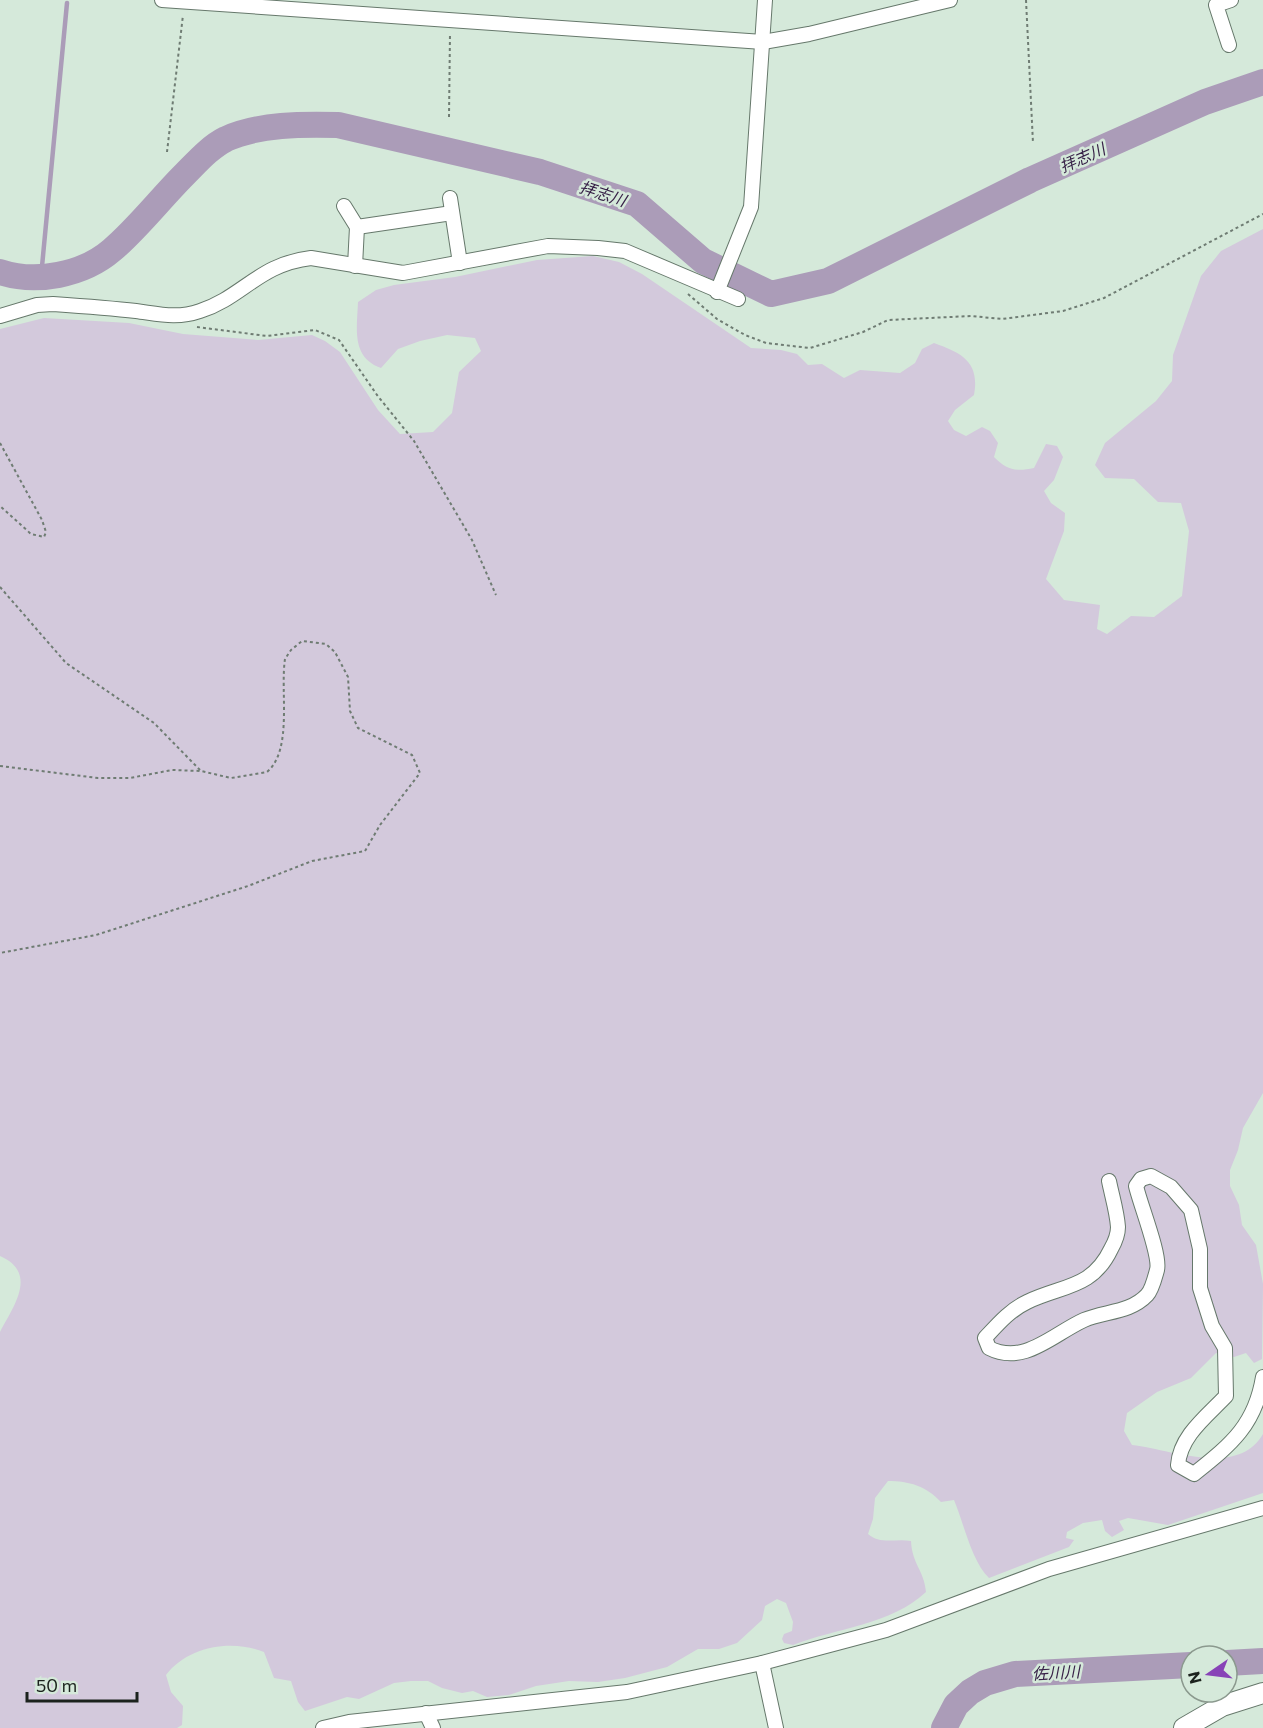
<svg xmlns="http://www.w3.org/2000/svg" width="1263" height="1728" font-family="Commissioner,'Noto Sans JP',sans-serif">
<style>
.green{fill:#d3c9dc}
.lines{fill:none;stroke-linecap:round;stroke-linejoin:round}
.stream{stroke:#ab9cb8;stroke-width:4.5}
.river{stroke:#ab9cb8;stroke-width:26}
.street-casing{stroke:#66786b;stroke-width:16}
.secondary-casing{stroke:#66786b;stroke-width:22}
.path{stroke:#6f7c73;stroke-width:2;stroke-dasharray:3 3;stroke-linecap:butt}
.street{stroke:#fff;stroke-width:14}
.secondary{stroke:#fff;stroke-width:20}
.labels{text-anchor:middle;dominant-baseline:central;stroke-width:5;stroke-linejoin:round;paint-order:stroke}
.water-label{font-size:16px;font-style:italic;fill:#372147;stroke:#d5e9da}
</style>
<rect width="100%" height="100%" fill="#d5e9da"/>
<path class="green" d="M1263,229V1093L1243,1128L1238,1150L1230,1170V1186L1239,1205L1242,1225L1256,1245L1263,1284L1262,1359L1254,1363L1246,1353L1234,1357L1216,1353L1191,1378L1157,1392L1127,1413L1124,1431L1132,1445C1170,1449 1238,1478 1263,1434V1493L1168,1525L1128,1518L1119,1521L1124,1530L1112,1537L1105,1531L1102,1520L1083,1523L1067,1532L1066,1538L1074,1540L1069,1547L989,1578C972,1562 964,1524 954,1500L941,1502C926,1486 909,1481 888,1481L875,1498L873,1519L868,1534C880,1545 896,1538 911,1541C912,1564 924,1570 926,1592C891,1625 836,1628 793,1645L784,1643L782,1639L784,1634L792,1631L793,1622L786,1603L777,1599L765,1606L762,1620L737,1643L719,1649H698L667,1667L625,1678L598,1682L569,1681L536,1686L509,1695L487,1697L473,1691L462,1693L442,1688L428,1681H411L394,1683L359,1699L347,1697L305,1711L298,1702L291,1681L274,1678L264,1652C232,1639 188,1646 166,1675L171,1692L183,1706L182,1725L177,1728H0V1332C13,1307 39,1273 0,1256V329L44,318L129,323L183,334L258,340L312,335L325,341L340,352L378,410L400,434L433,432L452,413L459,372L481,351L475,338L447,335L420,341L398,349L381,368C351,357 357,329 358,302L376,290L394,285L455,277L537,260L593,256L619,262L642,274L751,348L781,350L797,354L808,365L822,364L844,378L860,370L900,373L915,363L922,349L934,343C962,353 980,362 974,395L955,410L948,421L954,430L966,436L982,427L990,431L998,443L994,457C1007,470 1016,472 1034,468L1046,444L1057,446L1063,457L1054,480L1044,491L1051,503L1065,513L1064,531L1046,579L1064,600L1100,605L1097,629L1107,634L1131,616L1154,617L1182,596L1189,531L1181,503L1158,502L1134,479L1105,478L1095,465L1105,443L1156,401L1172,381L1173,355L1201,276L1221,251Z"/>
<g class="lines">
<path class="stream" d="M41,277L67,3"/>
<g class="river">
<path d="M0,272C36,284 83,275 112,250C136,230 161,198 184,175C197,162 210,147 226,139C259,124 303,124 338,125L540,172L637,204L703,261L771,294L828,281L1030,180L1205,102L1263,82"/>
<path d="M1227,1663L1263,1661"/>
<path d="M944,1728L956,1705L970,1692L985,1683L1015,1674L1191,1665"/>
</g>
<g class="street-casing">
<g id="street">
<path d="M162,0L763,42L809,34L950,0"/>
<path d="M1229,45L1216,5L1231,0"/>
<path d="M450,198L460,263"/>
<path d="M344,206L357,227L355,266"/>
<path d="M357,227L452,213"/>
<path d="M717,292L751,207L765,0"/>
<path d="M0,316L37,305L53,304C81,306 109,308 136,311C159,314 177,319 200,311C243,297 259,264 311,258L403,273L548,246L598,248L625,251L738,299"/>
<path d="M1109,1181C1112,1196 1117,1212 1118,1227C1118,1235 1115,1242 1111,1249C1092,1289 1062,1285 1027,1302C1010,1310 998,1324 985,1338L989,1348C1024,1366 1053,1334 1084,1320C1105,1311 1130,1313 1147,1295C1152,1290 1155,1277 1157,1270C1161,1256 1140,1204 1136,1186L1141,1179L1151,1176L1171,1187L1191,1210L1200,1249V1288L1212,1326L1225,1348L1226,1396C1207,1416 1180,1436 1178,1465L1194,1474C1230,1445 1255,1426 1263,1377"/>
<path d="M762,1663L776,1728"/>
<path d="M426,1713L433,1728"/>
<path d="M323,1728L349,1722L627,1692L762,1663L886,1630L1049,1569L1263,1508"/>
</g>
</g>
<g class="secondary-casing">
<path id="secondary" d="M1184,1728L1222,1706L1263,1693"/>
</g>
<g class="path">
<path d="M1026,0L1033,143"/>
<path d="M449,117L450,33"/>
<path d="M167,152L183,15"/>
<path d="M688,294L717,319L745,335L766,343L810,348L863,332L888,320L971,316L1002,319L1063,311L1104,298L1263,214"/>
<path d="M197,327L267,336L315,330L339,340L377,395L414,441L472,540L496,595"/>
<path d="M0,443L42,520L46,532L44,537L31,534L0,506"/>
<path d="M0,587L66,663L154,723L200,770"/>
<path d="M0,766L98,778H130L172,770L201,771L231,778L267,772C293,750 280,691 285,659L291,650L302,641L326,644L335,652L348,677L350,711L358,728L412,755L420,773L380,825L365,851L312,861L248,886L96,935L0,953"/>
</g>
<use href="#street" class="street"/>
<use href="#secondary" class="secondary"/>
</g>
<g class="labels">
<g class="water-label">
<text transform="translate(1082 157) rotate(-24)">拝志川</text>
<text transform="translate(603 193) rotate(18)">拝志川</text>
<text transform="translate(1056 1672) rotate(-3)">佐川川</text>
</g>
</g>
<g transform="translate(1209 1674) rotate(256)"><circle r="28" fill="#d5e9da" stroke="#8b998e" stroke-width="1.5"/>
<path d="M0-4.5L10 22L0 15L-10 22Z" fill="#8843b7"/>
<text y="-9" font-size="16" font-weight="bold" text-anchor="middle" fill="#1b221d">N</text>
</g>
<path d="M27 1692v9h110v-9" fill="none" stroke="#1b221d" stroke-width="3"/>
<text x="36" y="1692" font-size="18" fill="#1b221d" stroke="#d5e9da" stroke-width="4.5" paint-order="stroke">50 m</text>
</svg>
